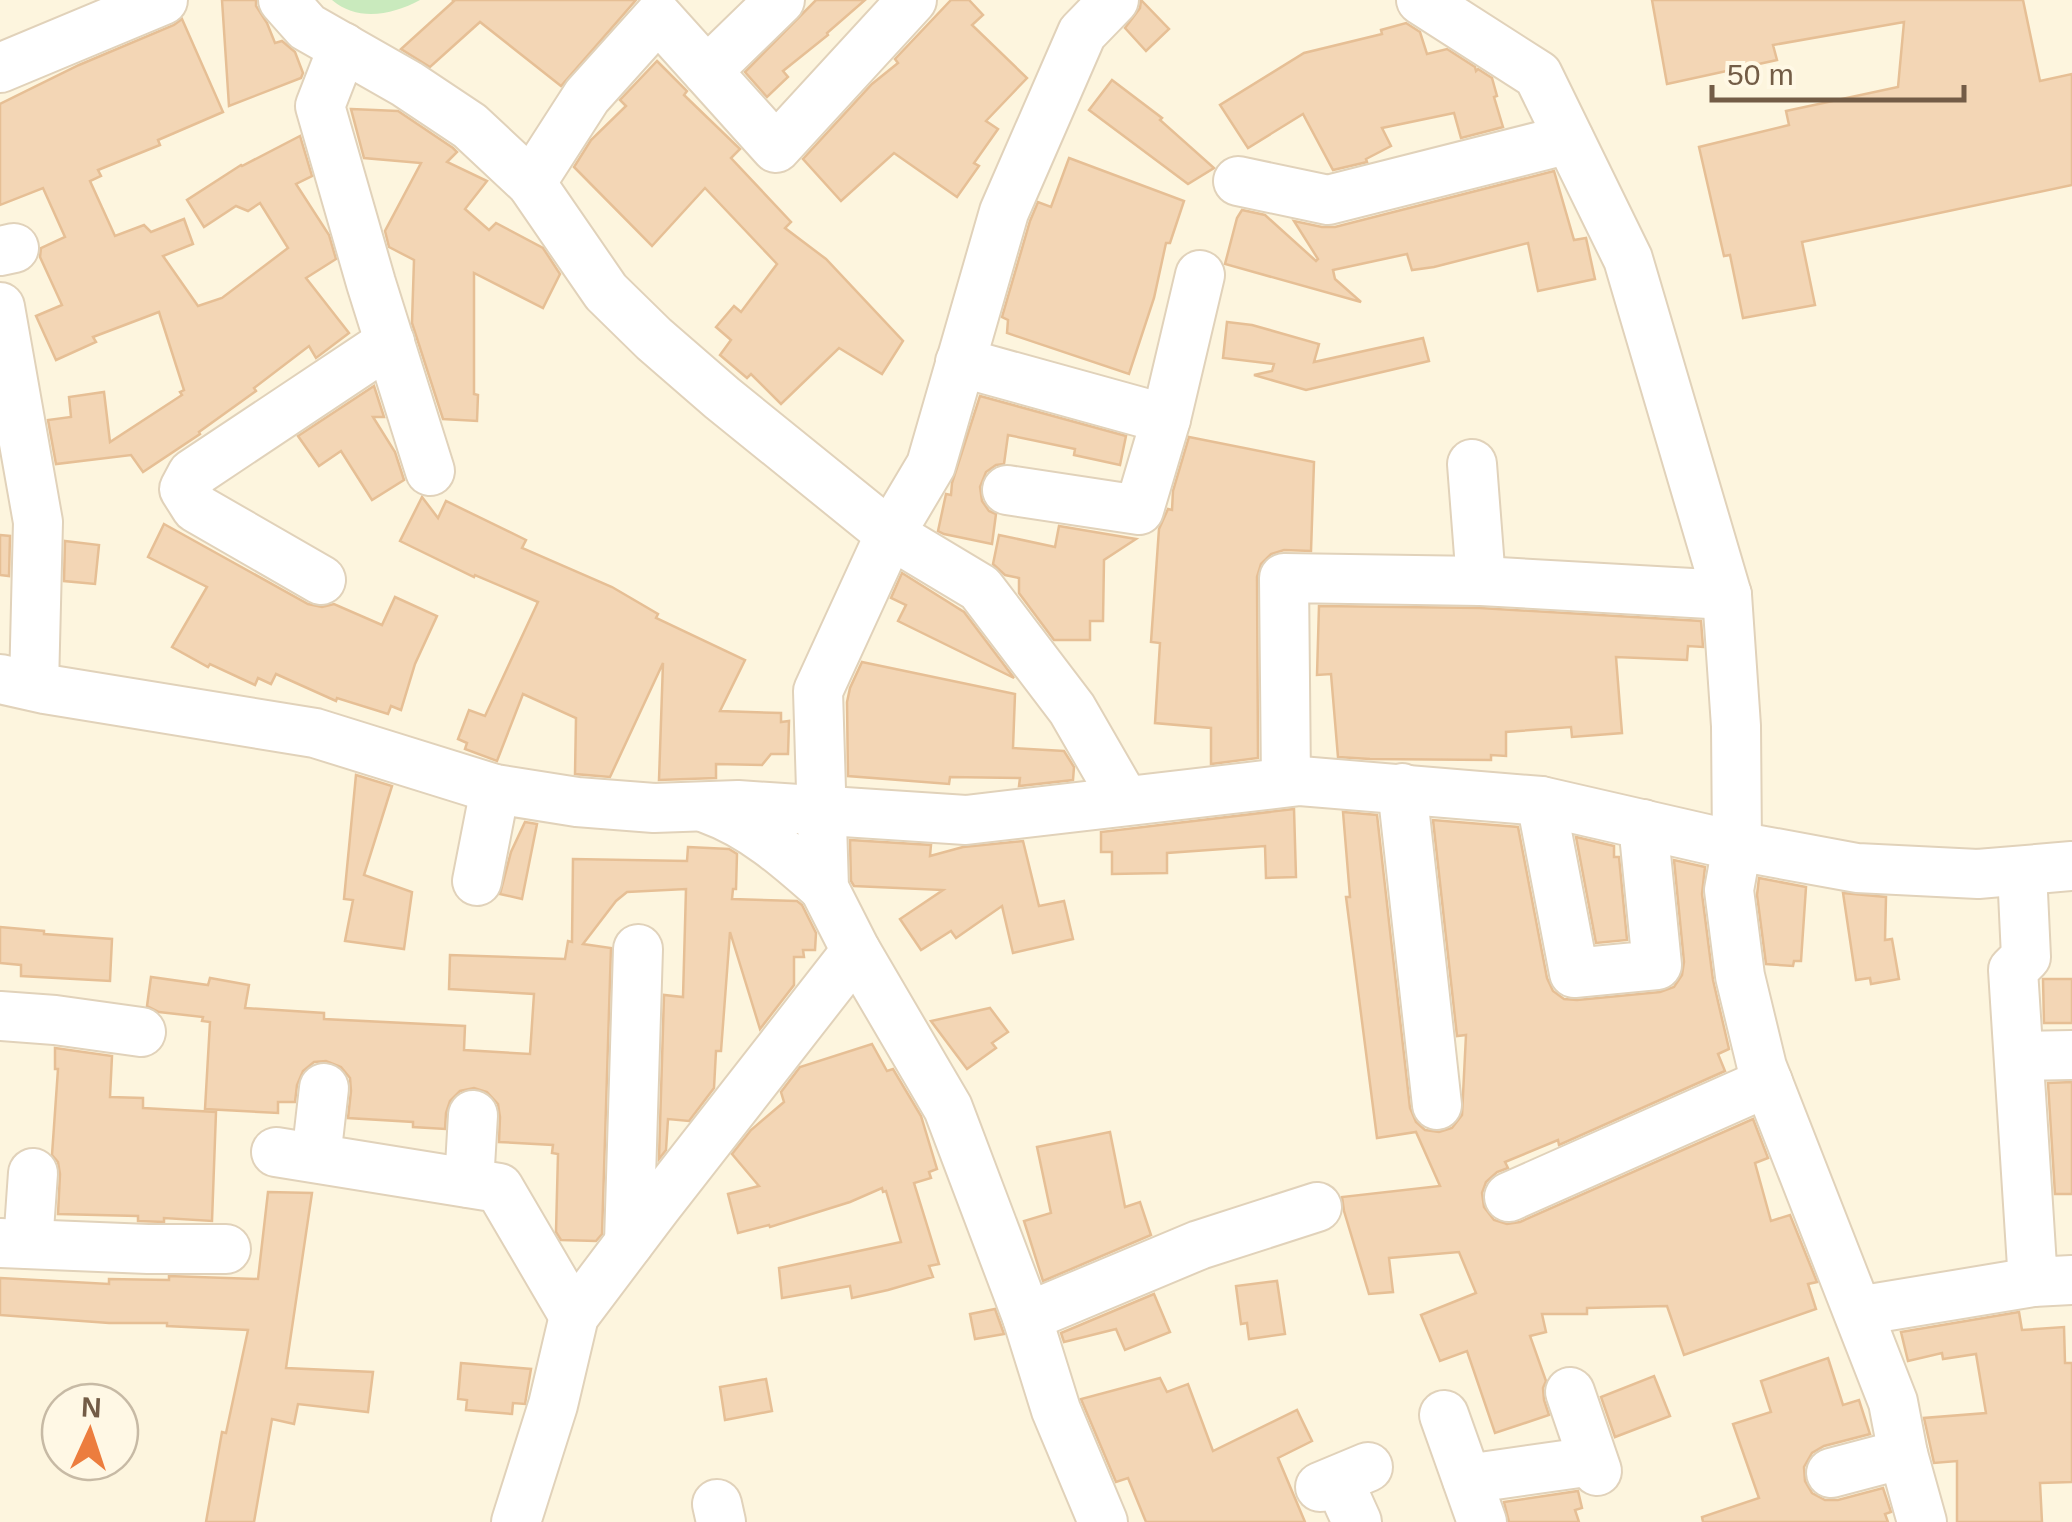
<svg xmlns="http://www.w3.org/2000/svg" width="2072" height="1522" font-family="Arial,sans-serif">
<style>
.green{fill:#c9eabd}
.building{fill:#f3d6b5;stroke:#e6bf95;stroke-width:2.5}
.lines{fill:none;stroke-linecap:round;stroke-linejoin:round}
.minor-casing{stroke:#e1d2ba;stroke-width:52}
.minor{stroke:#fff;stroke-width:48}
</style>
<rect width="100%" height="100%" fill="#fdf5de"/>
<path class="green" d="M332,0H420C392,15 358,22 332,0Z"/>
<g class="building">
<path d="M222,0H256V6L267,23L275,43L282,41L295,52L303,73L301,78L229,106Z"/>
<path d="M452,0H636L561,86L480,22L430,67L401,49L454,1Z"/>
<path d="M816,0H865L827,33L828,35L783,71L788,77L767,97L745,72Z"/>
<path d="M951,0H969L983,15L972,25L1027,78L986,121L998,129L974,163L979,166L957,197L894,153L841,201L803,159L872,84L898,63L895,59Z"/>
<path d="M1141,0L1169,29L1146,51L1125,28L1140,8Z"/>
<path d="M1652,0H2023L2040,81L2072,74V185L1802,242L1815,305L1743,318L1730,255L1724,256L1699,147L1789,125L1786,111L1898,87L1904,22L1773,45L1777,60L1667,84Z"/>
<path d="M182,19L223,112L158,140L160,145L98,170L101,176L90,181L115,236L144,225L151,232L184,219L193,244L163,256L198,306L222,298L288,248L260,203L248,211L236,206L204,227L187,200L241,165L242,166L300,136L312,176L296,184L329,235L336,259L306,278L349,333L316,358L309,346L254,388L256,391L199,432L200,434L143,472L131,455L56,464L48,420L71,417L69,397L104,392L110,442L182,395L180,392L184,390L159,312L93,337L96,342L56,360L36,316L62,305L40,257L41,248L65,237L43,188L0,205V104L79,65L174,25Z"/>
<path d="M1406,23L1420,32L1427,54L1447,49L1475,67L1476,71L1478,69L1492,78L1497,96L1494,97L1503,127L1461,138L1454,113L1382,128L1391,146L1366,159L1367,162L1333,170L1303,114L1248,148L1220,105L1304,53L1382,34L1381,30Z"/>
<path d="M657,61L687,91L684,95L740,149L731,158L791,222L785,228L826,259L903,341L882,374L839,348L781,404L751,374L747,378L720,355L731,340L716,327L734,306L741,312L777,264L705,188L652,246L574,167L591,140L626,106L620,100Z"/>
<path d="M1112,80L1162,118L1160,120L1214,168L1188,184L1089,110Z"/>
<path d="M351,109L398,111L453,148L457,152L447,162L487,181L465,209L489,230L496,223L543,248L560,274L543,308L474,273V394L478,395L477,421L443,419L412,323L414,260L389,247L385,231L421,163L364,158Z"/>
<path d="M1069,158L1184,201L1170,243H1166L1154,298L1129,374L1007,333L1008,320L1002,317L1030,221L1038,202L1051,207Z"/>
<path d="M1554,171L1574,240L1586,238L1595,279L1538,291L1528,243L1434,267L1412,270L1407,254L1333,270L1335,279L1361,302L1225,264L1237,218L1242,210L1265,215L1316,261L1318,259L1294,221L1322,227H1335Z"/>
<path d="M1227,322L1252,325L1319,344L1314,362L1423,338L1429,361L1306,390L1254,375L1272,371L1274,364L1223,358Z"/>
<path d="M374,386L384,417H373L395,452L404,480L372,500L341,451L319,466L298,436Z"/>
<path d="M980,396L1126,436L1120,465L1074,455L1075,449L1008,435L1004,464L996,465L986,472L980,487L982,501L989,511L996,514L992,544L944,534L938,531L946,494L951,495L952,483Z"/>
<path d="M1189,437L1314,462L1311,551L1284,550L1271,554L1261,564L1257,577L1258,758L1211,764V728L1155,723L1160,643L1151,642L1159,529L1168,509L1172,510L1173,491Z"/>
<path d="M422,497L438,518L446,501L526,540L522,548L612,587L658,614L656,618L745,660L720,711L781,713V722L789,721L788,754H771L762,765L716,764V778L659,780L663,663L610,777L575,774L576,718L523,694L497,761L465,749L467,743L458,739L469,710L485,716L538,602L475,575L474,577L400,541Z"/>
<path d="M164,524L308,604L322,607L334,604L382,625L395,597L437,616L415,664L401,710L391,706L388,714L337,698L336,701L276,674L271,684L258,678L255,685L210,664L208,667L172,647L207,587L148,557Z"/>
<path d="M1059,526L1136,539L1104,560L1103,621H1090V640H1054L1019,593V578L1005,575L993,564L999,535L1055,547Z"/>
<path d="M0,535L10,536L9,576L0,575Z"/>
<path d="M65,541L99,545L95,584L64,581Z"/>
<path d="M902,573L964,612L1014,678L898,621L906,605L891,598Z"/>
<path d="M1319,606L1480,608L1701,621L1703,647L1688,646L1687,660L1616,657L1622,733L1572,737L1571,727L1506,732V756L1491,755V760L1370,759L1338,757L1331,674L1317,675Z"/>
<path d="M862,662L1015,694L1013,748L1064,751L1074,767L1073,780L1019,786L1020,778L950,777L949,784L848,776L847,702L850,688Z"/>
<path d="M356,775L392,786L364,875L412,892L404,949L345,941L353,900L344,899Z"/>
<path d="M1294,809L1296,877L1266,878L1265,846L1167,853V873L1112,874V852H1101V832Z"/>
<path d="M1343,812L1377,815L1410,1108L1416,1122L1425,1130L1439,1132L1452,1128L1462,1115L1466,1035L1457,1036L1433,820L1518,827L1547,978L1553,991L1564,999L1577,1000L1660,992L1674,987L1682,975L1684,962L1674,860L1705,867L1702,894L1713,980L1729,1049L1718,1054L1725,1071L1559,1145L1558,1140L1505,1162L1508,1168L1497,1172L1486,1182L1482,1193L1484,1207L1494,1220L1507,1224L1520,1222L1753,1119L1768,1158L1755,1163L1771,1221L1790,1215L1817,1282L1808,1284L1816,1309L1684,1355L1667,1306L1587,1308V1314H1542L1546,1332L1530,1336L1546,1381L1543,1388L1544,1400L1549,1415L1495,1433L1467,1351L1440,1361L1421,1315L1476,1293L1459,1252L1389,1258L1393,1292L1369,1294L1344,1211L1342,1197L1440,1186L1416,1132L1377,1138L1346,897H1350Z"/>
<path d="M525,822L537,824L522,899L500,894L511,852Z"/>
<path d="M1576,837L1614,846V857H1619L1627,940L1596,943Z"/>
<path d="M850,840L931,845L930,856L963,847L1023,841L1039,906L1064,901L1073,939L1013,953L1002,906L956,938L951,931L921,950L900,919L943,890L854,886L851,881Z"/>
<path d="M688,847L729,849L737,854L736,889H733L732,899L797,901L802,905L816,933L815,950H803L804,957H794V985L760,1029L730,932L721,1051H716L714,1088L689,1121L668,1119L666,1150L659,1159L664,995L683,997L686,889L627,892L616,901L583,944L611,948L602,1234L596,1241L561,1240L556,1232L558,1154L552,1153L553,1145L499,1142L500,1117L498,1104L487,1092L474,1088L460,1091L450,1101L446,1113L445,1129L413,1127V1122L348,1118L351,1091L350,1078L341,1067L326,1061L314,1062L303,1071L297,1085L295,1102H278V1113L205,1109L210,1022L202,1021L203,1017L159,1012L147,1006L151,977L208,985L210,978L249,985L245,1008L324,1013V1019L465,1026L464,1050L530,1054L534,994L449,989L450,955L565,959L568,941L572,942L573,859L687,861Z"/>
<path d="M1759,878L1806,887L1801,961H1794L1793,966L1766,964L1757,895Z"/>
<path d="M1843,893L1886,897L1885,940L1892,939L1899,979L1871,984L1870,978L1856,980Z"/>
<path d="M0,927L44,931V934L112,939L110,981L21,976V965L0,963Z"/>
<path d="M2043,979H2072V1023H2044Z"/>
<path d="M990,1008L1008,1032L992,1043L996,1048L967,1069L931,1021Z"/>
<path d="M872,1044L887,1071L893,1069L921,1116L937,1169L929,1172L931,1178L914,1183L939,1264L929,1266L933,1277L888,1290L852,1298L850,1286L782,1298L779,1268L901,1242L886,1191L883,1192L882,1188L850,1202L770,1227L769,1225L738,1233L728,1194L759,1186L732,1154L751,1130L784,1102L781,1092L800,1067Z"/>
<path d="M55,1048L112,1056L110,1097L143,1098V1108L216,1112L212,1221L164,1218V1222L138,1221V1216L58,1214L60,1174L58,1162L52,1155L58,1069H55Z"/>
<path d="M2072,1082V1194H2055L2048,1083Z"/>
<path d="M1110,1132L1125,1207L1140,1202L1151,1235L1043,1281L1024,1221L1051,1213L1037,1147Z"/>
<path d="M268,1192L312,1193L286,1368L373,1372L368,1412L298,1404L294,1424L272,1419L254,1522H206L222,1432L226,1433L248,1330L167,1326V1323H109L0,1315V1278L109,1284V1279L169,1280V1276L258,1279Z"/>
<path d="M1277,1281L1285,1334L1249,1339L1247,1323L1241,1324L1236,1286Z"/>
<path d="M1154,1294L1170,1332L1125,1350L1116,1329L1064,1342L1061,1333Z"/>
<path d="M995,1309L1004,1334L975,1339L970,1314Z"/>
<path d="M2019,1312L2022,1330L2064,1327L2065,1363H2072V1482L2040,1483L2042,1522H1957V1461L1934,1463L1924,1418L1986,1413L1976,1354L1943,1359L1942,1353L1908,1361L1901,1332Z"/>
<path d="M1828,1358L1843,1405L1859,1400L1870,1434L1824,1446L1812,1453L1804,1467L1805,1481L1812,1493L1825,1500H1838L1883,1488L1891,1512L1885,1514L1888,1522H1703L1702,1517L1759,1498L1733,1424L1771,1412L1761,1381Z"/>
<path d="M461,1363L531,1369L525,1404L513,1403L512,1414L466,1410L467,1400L458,1399Z"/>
<path d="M1654,1376L1670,1416L1615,1437L1601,1397Z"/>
<path d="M1160,1378L1167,1392L1188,1384L1213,1451L1297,1410L1312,1441L1278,1458L1305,1522H1146L1128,1478L1116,1482L1081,1399Z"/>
<path d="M766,1379L772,1411L725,1420L720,1387Z"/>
<path d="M1578,1491L1582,1508L1575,1510L1579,1522H1509L1504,1502Z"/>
</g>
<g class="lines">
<g class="minor-casing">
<g id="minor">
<path d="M283,0L307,27L407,84L470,126L531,183L606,292L654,339L722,398L890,534L818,691L824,888L856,951L948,1108L1027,1317L1056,1410L1103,1522"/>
<path d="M1114,0L1082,33L1004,212L931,465L890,534L980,588L1072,709L1125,801"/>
<path d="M1421,0L1538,75L1628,259L1727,595L1736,726L1737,846L1729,890L1740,976L1762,1067L1893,1402L1903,1454L1922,1522"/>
<path d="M343,47L320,106L371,283L430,471"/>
<path d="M0,68L163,0"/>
<path d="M707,71L780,0"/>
<path d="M1238,181L1328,200L1569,139"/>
<path d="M531,183L587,96L658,17L776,148L912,0"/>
<path d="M0,251L14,248"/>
<path d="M0,307L38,522L34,686"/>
<path d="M960,362L1166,419"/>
<path d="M1472,464L1481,581"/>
<path d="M1007,490L1139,510L1166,419L1200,275"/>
<path d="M321,580L196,508L184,489L192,474L390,342"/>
<path d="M0,679L45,689L315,733L495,789L577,802L654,808L738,805L966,820L1300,781L1541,801L1737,846L1857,868L1978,874L2072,866"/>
<path d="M1286,782L1284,578L1481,581L1727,595"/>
<path d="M1402,788L1437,1105"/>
<path d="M1541,801L1574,973L1657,965L1643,824"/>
<path d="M708,809C753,825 789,857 824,888"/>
<path d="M2022,871L2026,957L2013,970L2033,1282L2072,1280"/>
<path d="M477,881L495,789"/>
<path d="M0,1016L55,1020L141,1032"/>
<path d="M2019,1056L2072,1055"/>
<path d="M276,1152L499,1188L574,1316"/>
<path d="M316,1158L324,1088"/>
<path d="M469,1183L473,1115"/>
<path d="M1509,1197L1768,1082"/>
<path d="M0,1243L148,1249H226"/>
<path d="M629,1243L638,949"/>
<path d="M28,1244L33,1173"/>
<path d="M1858,1311L2033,1282"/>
<path d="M1027,1317L1199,1245L1317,1207"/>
<path d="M1570,1392L1597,1471"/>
<path d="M1444,1415L1482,1522"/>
<path d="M1831,1473L1903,1454"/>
<path d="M1467,1479L1593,1461"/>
<path d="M1338,1480L1357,1522"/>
<path d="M1320,1487L1368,1467"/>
<path d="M717,1504L721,1522"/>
<path d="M516,1522L553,1405L574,1316L657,1206L856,951"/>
</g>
</g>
<use href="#minor" class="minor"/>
</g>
<g transform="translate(90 1432) rotate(3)"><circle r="48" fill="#fff8e5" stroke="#c7baa5" stroke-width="2.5"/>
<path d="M0-8L18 38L0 25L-18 38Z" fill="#ec7d3e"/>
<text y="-15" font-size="28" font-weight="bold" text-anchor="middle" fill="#735c46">N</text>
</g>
<path d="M1712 85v15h252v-15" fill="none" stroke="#735c46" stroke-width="5"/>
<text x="1727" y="85" font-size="30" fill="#735c46" stroke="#fff8e5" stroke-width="8" paint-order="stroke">50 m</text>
</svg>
